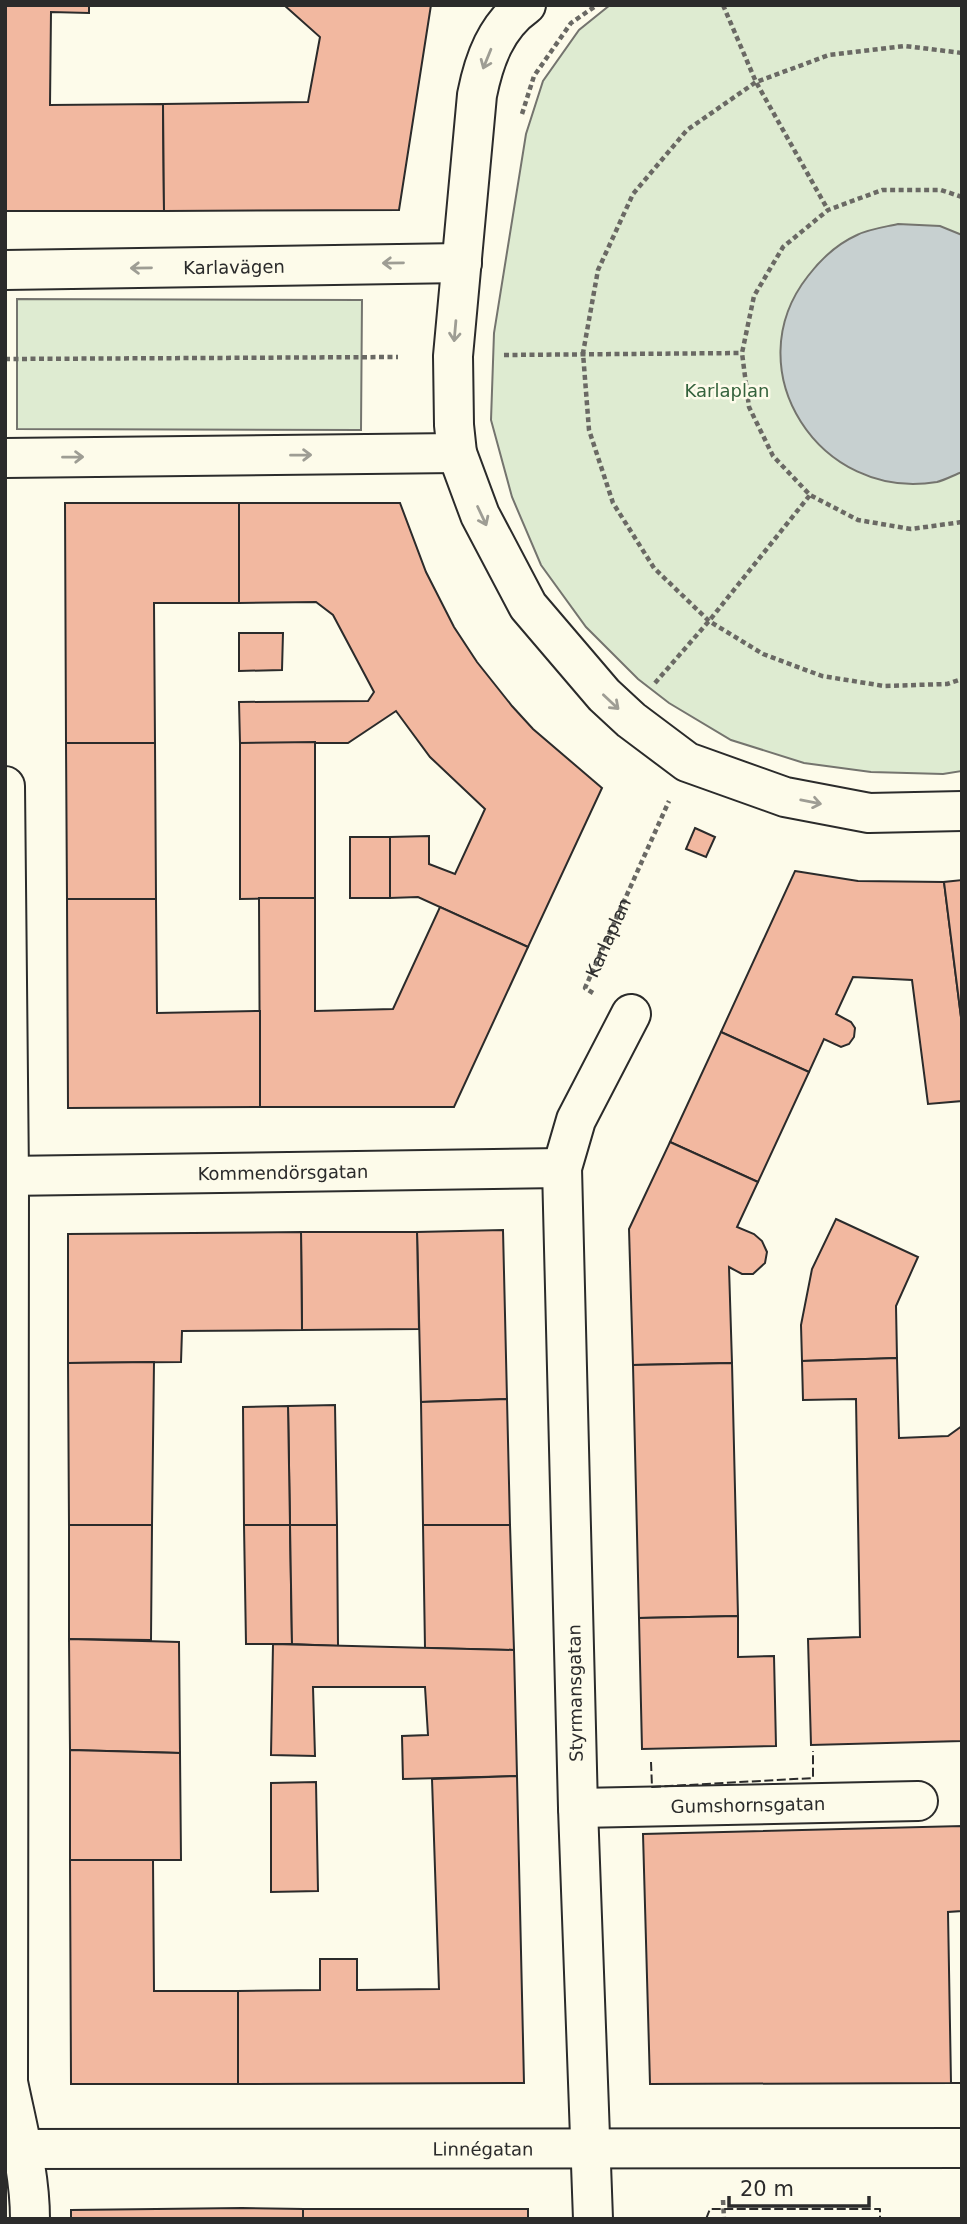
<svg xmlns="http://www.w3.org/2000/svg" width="967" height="2224" font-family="'DejaVu Sans',sans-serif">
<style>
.green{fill:#deebd1;stroke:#74746e;stroke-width:2}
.water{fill:#c7d0d0;stroke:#74746e;stroke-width:2}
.building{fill:#f2b8a0;stroke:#2b2b2b;stroke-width:2}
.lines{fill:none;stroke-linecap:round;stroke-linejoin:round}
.minor-casing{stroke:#2b2b2b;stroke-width:42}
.path{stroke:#6a6964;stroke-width:4.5;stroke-dasharray:5 3.5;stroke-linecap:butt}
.minor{stroke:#fdfbea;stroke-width:38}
.fence{stroke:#2b2b2b;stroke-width:2;stroke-dasharray:9 3.5;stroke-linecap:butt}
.oneway{stroke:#9e9d94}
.labels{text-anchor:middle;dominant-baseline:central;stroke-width:5;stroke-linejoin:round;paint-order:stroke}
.street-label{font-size:18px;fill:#2b2b2b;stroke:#fdfbea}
.park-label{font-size:18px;fill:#34623c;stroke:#fdfbea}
</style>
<rect width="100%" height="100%" fill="#fdfbea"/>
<g class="green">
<path d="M610,5H962V771L943,774L871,772L804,763L731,740L669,703L638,679L586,627L541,565L512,497L491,420L494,333L526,134L543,81L579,30Z"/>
<path d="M17,299L362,300L361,430L17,429Z"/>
</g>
<path class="water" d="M898,224L940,226L962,235V472C954,475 945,480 937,482C820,502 734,370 808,276C821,259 837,244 857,235C869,229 885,227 898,224Z"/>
<g class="building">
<path d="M5,5H89V13L51,12L50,105L163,104L164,211H5Z"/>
<path d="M284,5H431L399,210L164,211L163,104L308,102L320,37Z"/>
<path d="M65,503H239V603H154L155,743H66Z"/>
<path d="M239,503H400L426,572L454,627L477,662L512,706L533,729L602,788L528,947L418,897L390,898V837L429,836V864L455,874L485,809L430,757L396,711L348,743H240L239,702L368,701L374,692L333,615L316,602L239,603Z"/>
<path d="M239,633H283L282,670L239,671Z"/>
<path d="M315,742V898L240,899V743Z"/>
<path d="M66,743H155L156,899H67Z"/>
<path d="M695,828L715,837L706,857L686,849Z"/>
<rect x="350" y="837" width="40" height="61"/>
<path d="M795,871L858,881L944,882L962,1025V1101L928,1104L912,980L853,977L836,1014L851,1022L855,1028L854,1037L849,1044L841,1047L824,1039L809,1072L721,1032Z"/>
<path d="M962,880V1025L944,882Z"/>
<path d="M259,898H315V1011L393,1009L440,907L528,947L454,1107H260Z"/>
<path d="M67,899H156L157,1013L260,1011V1107L68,1108Z"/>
<path d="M721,1032L809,1072L758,1182L670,1142Z"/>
<path d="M670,1142L758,1182L737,1227L754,1234L762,1241L767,1252L765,1263L753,1274H742L729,1267L732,1363L633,1365L629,1229Z"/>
<path d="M836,1219L918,1257L896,1306L897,1358L802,1361L801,1325L812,1269Z"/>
<path d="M503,1230L507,1399L421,1402L417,1232Z"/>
<path d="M301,1232H417L419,1329L302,1330Z"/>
<path d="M301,1232L302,1330L182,1331L181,1362L68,1363V1234Z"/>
<path d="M897,1358L899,1438L948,1436L962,1426V1741L811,1745L808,1639L860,1637L856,1399L803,1400L802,1361Z"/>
<path d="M154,1362L152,1525H69L68,1363Z"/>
<path d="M732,1363L738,1616L639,1618L633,1365Z"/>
<path d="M507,1399L510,1525H423L421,1402Z"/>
<path d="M335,1405L337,1525H290L288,1406Z"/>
<path d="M288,1406L290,1525H244L243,1407Z"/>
<path d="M69,1525H152L151,1640L69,1639Z"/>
<path d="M244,1525H290L292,1644H246Z"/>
<path d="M290,1525H337L338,1646L292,1644Z"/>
<path d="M423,1525H510L514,1650L425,1648Z"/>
<path d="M738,1616V1657L774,1656L776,1746L642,1749L639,1618Z"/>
<path d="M69,1639L179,1642L180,1753L70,1750Z"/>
<path d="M273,1644L514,1650L517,1776L403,1779L402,1736L428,1735L425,1687H313L315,1756L271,1755Z"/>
<path d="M70,1750L180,1753L181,1860H70Z"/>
<path d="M517,1776L524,2083L238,2084V1991L320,1990V1959H357V1990L439,1989L432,1779Z"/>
<path d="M316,1782L318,1891L271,1892V1783Z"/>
<path d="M962,1826V1911L948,1912L951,2083L650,2084L643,1834Z"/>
<path d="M70,1860H153L154,1991H238V2084H71Z"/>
<path d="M242,2208L303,2209V2219H71V2210Z"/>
<rect x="303" y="2209" width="225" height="10"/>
</g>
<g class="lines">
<g class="minor-casing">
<g id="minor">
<path d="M526,5C496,26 484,60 477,95L453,356L454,425L457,453L480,515L528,606L604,695L631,720L687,762L785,797L869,813L962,811"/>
<path id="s2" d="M5,270L462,263"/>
<path d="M5,458L457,453"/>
<path d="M5,786L9,1177L8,2082C17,2126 30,2173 30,2219"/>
<path id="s3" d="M5,1176L562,1168"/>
<path id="s4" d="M578,1808L918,1801"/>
<path id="s5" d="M5,2149L962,2148"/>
<path d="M593,2219L578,1808L562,1168L576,1120L631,1014"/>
</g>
</g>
<g class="path">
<path d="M723,5L756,82L828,210"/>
<path d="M962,53L905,46L829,55L756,82L687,130L633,194L598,270L583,353L589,430L613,503L654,568L709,621L763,654L822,676L884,686L947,684L962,679"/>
<path d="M522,114L534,76L571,23L597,5"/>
<path d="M962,197L941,190H882L828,210L783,247L754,296L742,353L749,407L773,456L810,495L858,520L911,529L962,522"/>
<path d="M504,355L742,353"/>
<path d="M5,359L398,357"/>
<path d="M655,683L709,621L810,495"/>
<path id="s1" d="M593,993L585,988L669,801"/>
<path d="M723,2200L724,2219"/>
</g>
<use href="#minor" class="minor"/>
<g class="fence">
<path d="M651,1762L652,1787L813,1778V1751"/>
<path d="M951,2083H962"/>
<path d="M706,2219L710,2209H880V2219"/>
</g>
</g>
<defs><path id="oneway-shaft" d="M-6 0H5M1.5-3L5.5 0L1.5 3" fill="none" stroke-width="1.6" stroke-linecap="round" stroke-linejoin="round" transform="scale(1.75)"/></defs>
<g class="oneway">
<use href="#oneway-shaft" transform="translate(487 59) rotate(112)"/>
<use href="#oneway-shaft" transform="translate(393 263) rotate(179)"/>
<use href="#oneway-shaft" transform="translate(141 268) rotate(179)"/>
<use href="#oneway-shaft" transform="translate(455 331) rotate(95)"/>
<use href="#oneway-shaft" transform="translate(301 455) rotate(-1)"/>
<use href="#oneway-shaft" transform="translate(73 457) rotate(-1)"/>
<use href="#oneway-shaft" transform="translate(482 516) rotate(65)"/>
<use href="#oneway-shaft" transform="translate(611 702) rotate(43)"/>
<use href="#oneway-shaft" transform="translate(811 802) rotate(11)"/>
</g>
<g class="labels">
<g class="street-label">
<text stroke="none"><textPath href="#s2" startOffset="229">Karlavägen</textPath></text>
<text stroke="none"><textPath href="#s1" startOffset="65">Karlaplan</textPath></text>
<text stroke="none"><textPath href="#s3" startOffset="278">Kommendörsgatan</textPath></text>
<text transform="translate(575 1693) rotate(-91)">Styrmansgatan</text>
<text stroke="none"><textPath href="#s4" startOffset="170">Gumshornsgatan</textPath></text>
<text stroke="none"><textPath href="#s5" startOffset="478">Linnégatan</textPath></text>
</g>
<g class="park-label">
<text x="727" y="390">Karlaplan</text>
</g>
</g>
<rect width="967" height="2224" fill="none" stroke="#2b2b2b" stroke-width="14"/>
<path d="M729 2196v10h140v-10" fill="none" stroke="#2b2b2b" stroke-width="3.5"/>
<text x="740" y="2196" font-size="21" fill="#2b2b2b" stroke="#fdfbea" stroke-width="5" paint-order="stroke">20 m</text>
</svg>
